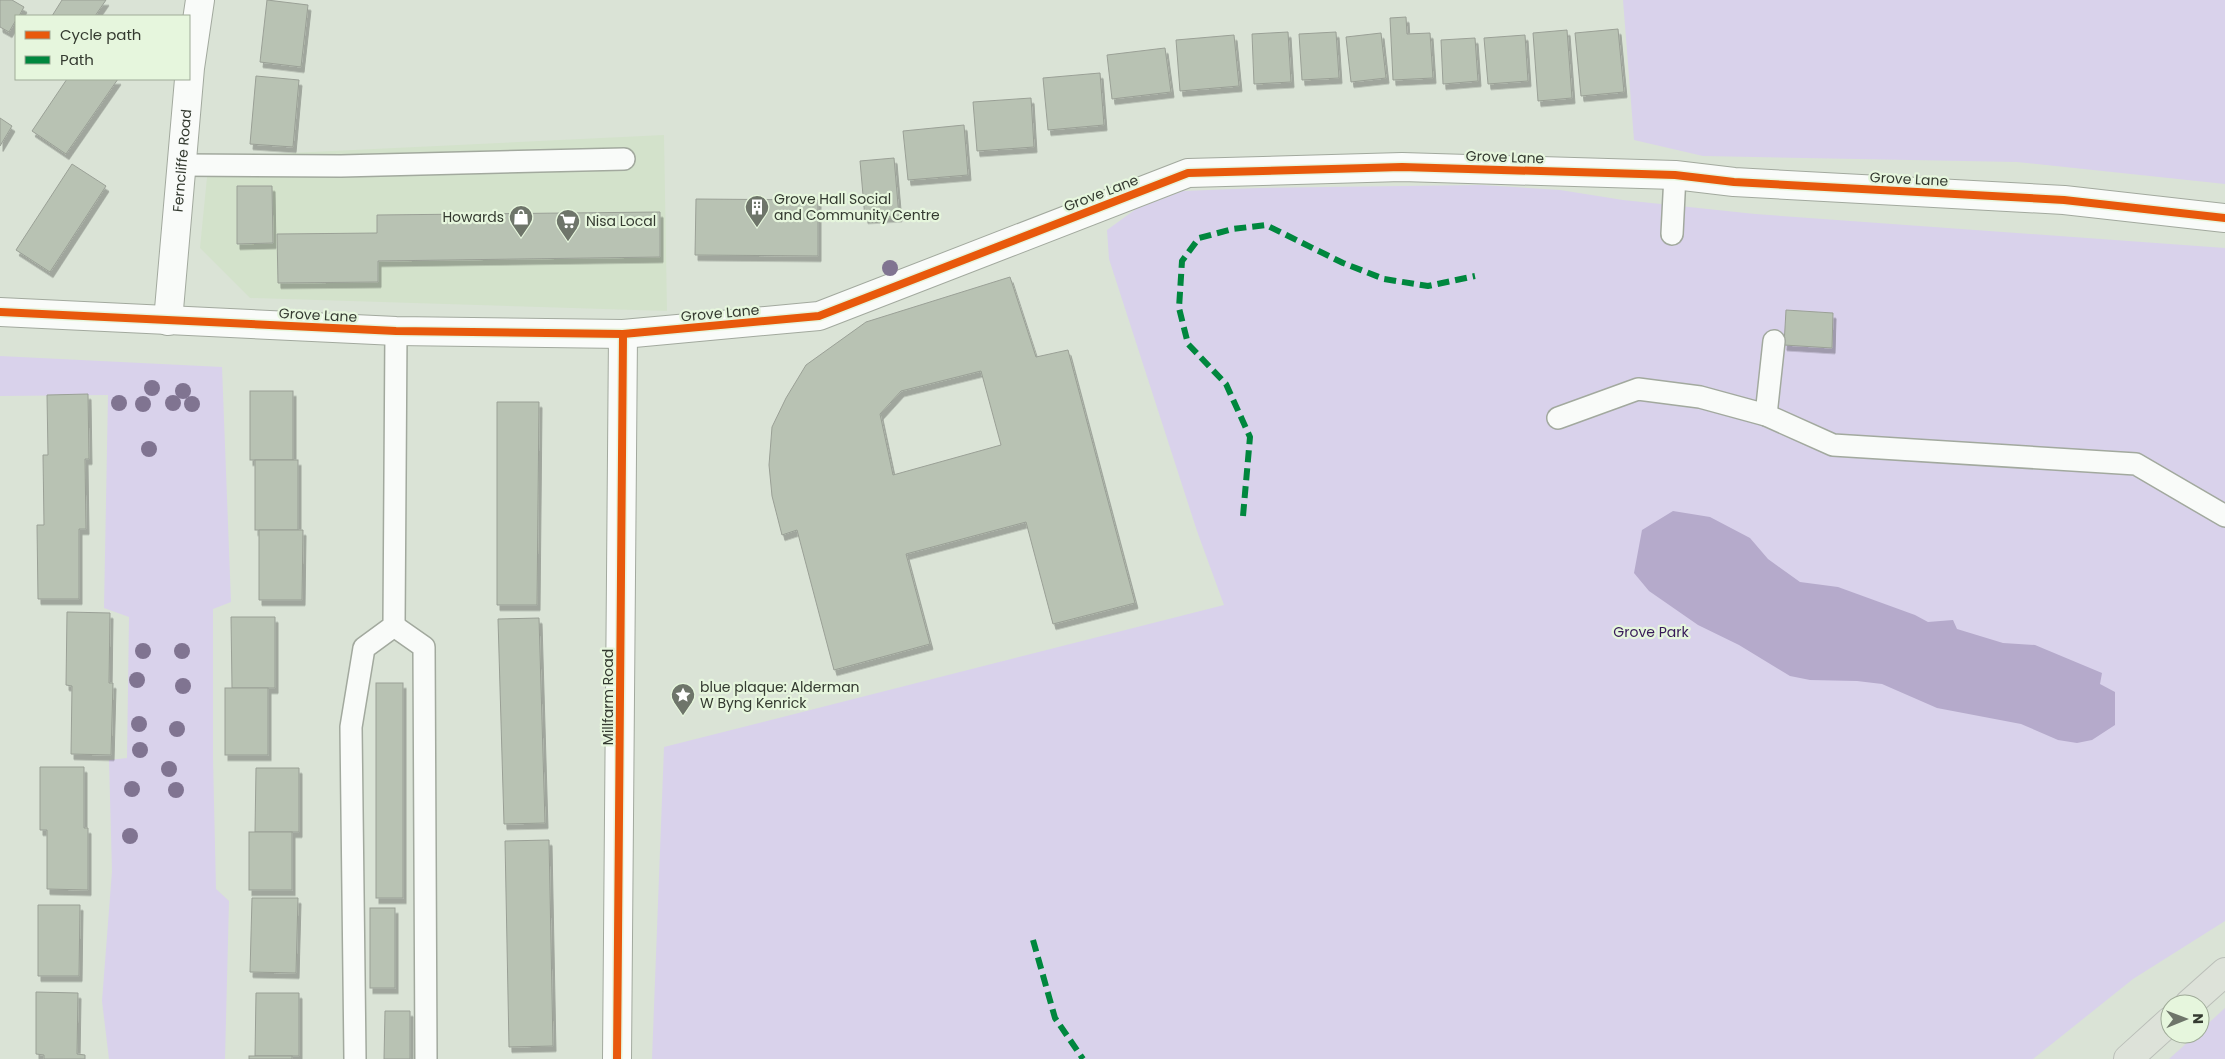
<svg xmlns="http://www.w3.org/2000/svg" width="2225" height="1059" font-family="Poppins,sans-serif">
<style>
.built{fill:#d3e2cb}
.green{fill:#d9d2eb}
.water{fill:#b5aacb}
.building{fill:#b8c2b3;stroke:#9aa096;fill-rule:evenodd;filter:url(#shadow)}
.lines{fill:none;stroke-linecap:round;stroke-linejoin:round}
.lane-casing{stroke:#a2a99e;stroke-width:24}
.street-casing{stroke:#a2a99e;stroke-width:30}
.primary-casing{stroke:#babeb8;stroke-width:30}
.lane{stroke:#f9fbf9;stroke-width:21}
.street{stroke:#f9fbf9;stroke-width:28}
.primary{stroke:#dde2d9;stroke-width:28}
.quiet{stroke:#00873e;stroke-width:6;stroke-dasharray:12 6;stroke-linecap:butt}
.cycleway-casing{stroke:#e6f6dd;stroke-width:11}
.cycleway{stroke:#e8590c;stroke-width:8}
.tree{fill:#807491}
.labels{text-anchor:middle;dominant-baseline:central;stroke-width:4.5;stroke-linejoin:round;paint-order:stroke}
.street-label{font-size:14px;fill:#343a30;stroke:#e6f6dd}
.poi-label{font-size:14px;fill:#343a30;stroke:#e6f6dd;text-anchor:start}
.park-label{font-size:14px;fill:#371958;stroke:#e6f6dd}
</style>
<defs>
<filter id="shadow"><feDropShadow dx="3" dy="5.5" stdDeviation="0" flood-color="#0004"/></filter>
</defs>
<rect width="100%" height="100%" fill="#dae3d6"/>
<path class="built" d="M664,135L667,311L250,298L200,248L209,157Z"/>
<g class="green">
<path d="M1623,0H2225V184L2017,162L1703,156L1634,140Z"/>
<path d="M1481,185L1560,190L1623,200L1755,214L2225,248V921L2133,979L2033,1059H652L664,747L1224,605L1197,531L1109,259L1107,230L1136,209L1183,191L1259,188Z"/>
<path d="M0,356L222,367L231,602L213,609V759L216,889L229,901L225,1059H109L102,1001L112,871L109,760L127,758L129,617L104,608L108,395L0,396Z"/>
<path d="M2225,1008V1059H2169L2197,1034H2200V1031Z"/>
</g>
<path class="water" d="M1673,511L1710,517L1750,538L1768,559L1800,582L1838,587L1915,615L1928,622L1953,620L1957,629L2003,643L2035,645L2102,673L2100,684L2115,692V725L2092,740L2077,743L2058,740L2021,724L1937,708L1882,684L1857,681L1810,680L1790,676L1739,645L1698,625L1649,591L1634,573L1642,530Z"/>
<g class="building">
<path d="M0,0H12L24,7L19,16H16V20L9,32L0,27Z"/>
<path d="M62,0H106L95,16H52Z"/>
<path d="M267,0L308,5L301,67L260,62Z"/>
<path d="M1406,17L1407,34L1430,33L1433,78L1393,80L1390,18Z"/>
<path d="M1618,29L1624,92L1581,96L1575,33Z"/>
<path d="M1567,30L1572,98L1538,101L1533,33Z"/>
<path d="M1288,32L1291,82L1254,84L1252,34Z"/>
<path d="M1336,32L1339,78L1302,80L1299,34Z"/>
<path d="M1381,33L1386,78L1351,82L1346,37Z"/>
<path d="M1234,35L1239,86L1180,91L1176,40Z"/>
<path d="M1525,35L1528,81L1488,84L1484,38Z"/>
<path d="M1475,38L1478,81L1443,84L1441,40Z"/>
<path d="M1165,48L1171,92L1112,99L1107,55Z"/>
<path d="M1100,73L1104,125L1048,130L1043,78Z"/>
<path d="M256,76L299,80L293,147L250,144Z"/>
<path d="M67,79H118L66,154L32,131Z"/>
<path d="M1031,98L1034,147L977,151L973,102Z"/>
<path d="M0,118L12,126L0,146Z"/>
<path d="M964,125L968,175L908,180L903,131Z"/>
<path d="M894,158L899,216L865,218L860,161Z"/>
<path d="M72,164L106,186L50,272L16,250Z"/>
<path d="M237,186H272L273,243L237,244Z"/>
<path d="M696,199L818,200V256L695,255Z"/>
<path d="M660,212V257L378,261V282L278,283L277,234L377,233V215Z"/>
<path d="M1010,277L1036,357L1068,350L1135,603L1053,624L1026,522L906,554L930,644L834,670L797,530L782,535L772,496L769,465L772,427L786,398L806,365L866,322ZM981,371L1001,445L893,475L880,414L901,391Z"/>
<path d="M1786,310L1833,313L1832,348L1784,345Z"/>
<rect x="250" y="391" width="43" height="69"/>
<path d="M88,394L89,459H85L86,529H79V599H38L37,525H44L43,455H48L47,395Z"/>
<path d="M497,402H539L537,605H497Z"/>
<rect x="255" y="460" width="43" height="70"/>
<path d="M259,530H303L302,600H259Z"/>
<path d="M67,612L110,613L109,683H113L111,755L71,754L72,686L66,685Z"/>
<path d="M231,617H275V688H232Z"/>
<path d="M539,618L545,823L504,824L498,619Z"/>
<rect x="376" y="683" width="27" height="215"/>
<rect x="225" y="688" width="43" height="67"/>
<path d="M40,767H84V828H88V890L47,889V830H40Z"/>
<path d="M256,768H299V832H255Z"/>
<rect x="249" y="832" width="43" height="58"/>
<path d="M549,840L553,1046L509,1047L505,841Z"/>
<path d="M252,898H298L296,973L250,972Z"/>
<path d="M38,905H80L79,976H38Z"/>
<rect x="370" y="908" width="25" height="80"/>
<path d="M36,992L78,993L77,1054L85,1055V1059H44V1055L36,1054Z"/>
<path d="M256,993H299V1056H255Z"/>
<path d="M385,1011H410V1059H384Z"/>
<rect x="249" y="1056" width="43" height="3"/>
</g>
<g class="lines">
<g class="lane-casing">
<g id="lane">
<path d="M182,165L341,166L624,159"/>
<path d="M1672,234L1675,175"/>
<path d="M1766,415L1774,341"/>
<path d="M1558,418L1638,389L1700,397L1766,415L1833,445L2136,464L2225,516"/>
<path d="M394,626L424,647L426,1059"/>
<path d="M355,1059L351,727L364,648L394,626L396,331"/>
</g>
</g>
<g class="street-casing">
<g id="street">
<path d="M0,312L396,331L623,334L819,316L1188,173L1402,167L1675,175L1734,182L2064,200L2225,218"/>
<path id="s1" d="M168,321L190,68L200,0"/>
<path d="M617,1059L623,334"/>
</g>
</g>
<g class="primary-casing">
<g id="primary">
<path d="M2189,1004L2225,972"/>
<path d="M2128,1059L2170,1021"/>
</g>
</g>
<use href="#lane" class="lane"/>
<use href="#street" class="street"/>
<use href="#primary" class="primary"/>
<g class="quiet">
<path d="M1243,516L1250,437L1226,384L1188,344L1179,308L1182,261L1199,238L1233,229L1266,225L1343,263L1384,279L1428,286L1475,276"/>
<path d="M1033,940L1055,1018L1083,1059"/>
</g>
<g class="cycleway-casing">
<g id="cycleway">
<path d="M0,312L396,331L623,334L819,316L1188,173L1402,167L1675,175L1734,182L2064,200L2225,218"/>
<path d="M617,1059L623,334"/>
</g>
</g>
<use href="#cycleway" class="cycleway"/>
</g>
<g class="tree">
<circle cx="890" cy="268" r="8"/>
<circle cx="152" cy="388" r="8"/>
<circle cx="183" cy="391" r="8"/>
<circle cx="119" cy="403" r="8"/>
<circle cx="173" cy="403" r="8"/>
<circle cx="143" cy="404" r="8"/>
<circle cx="192" cy="404" r="8"/>
<circle cx="149" cy="449" r="8"/>
<circle cx="143" cy="651" r="8"/>
<circle cx="182" cy="651" r="8"/>
<circle cx="137" cy="680" r="8"/>
<circle cx="183" cy="686" r="8"/>
<circle cx="139" cy="724" r="8"/>
<circle cx="177" cy="729" r="8"/>
<circle cx="140" cy="750" r="8"/>
<circle cx="169" cy="769" r="8"/>
<circle cx="132" cy="789" r="8"/>
<circle cx="176" cy="790" r="8"/>
<circle cx="130" cy="836" r="8"/>
</g>
<defs>
<g id="building-pin" transform="scale(1.25)"><path d="M0 17L-7.5 6A9.5 9.5 0 1 1 7.5 6Z" fill="#6e756a" stroke="#e6f6dd"/><path d="M-4-6H4V6H1V3H-1V6H-4ZM-2.5-4.3h1.7v1.8h-1.7ZM.8-4.3h1.7v1.8H.8ZM-2.5-1h1.7V.8h-1.7ZM.8-1h1.7V.8H.8Z" fill="#fff"/></g>
<g id="shop-pin" transform="scale(1.25)"><path d="M0 17L-7.5 6A9.5 9.5 0 1 1 7.5 6Z" fill="#6e756a" stroke="#e6f6dd"/><path d="M-5-2.5h2.3a2.7 3.5 0 0 1 5.4 0H5L5.5 6h-11ZM-1.5-2.5h3a1.5 2.3 0 0 0-3 0Z" fill="#fff"/></g>
<g id="supermarket-pin" transform="scale(1.25)"><path d="M0 17L-7.5 6A9.5 9.5 0 1 1 7.5 6Z" fill="#6e756a" stroke="#e6f6dd"/><path d="M-6-5.5h2.5l.6 2H6L4.5 2H-2.5L-4.4-4H-6ZM-1.5 3.2a1.3 1.3 0 1 0 .1 0ZM3 3.2a1.3 1.3 0 1 0 .1 0Z" fill="#fff"/></g>
<g id="sight-pin" transform="scale(1.25)"><path d="M0 17L-7.5 6A9.5 9.5 0 1 1 7.5 6Z" fill="#6e756a" stroke="#e6f6dd"/><path d="M0-6L1.8-2.2L6-1.7L2.9 1.2L3.7 5.4L0 3.3L-3.7 5.4L-2.9 1.2L-6-1.7L-1.8-2.2Z" fill="#fff"/></g>
</defs>
<g fill-rule="evenodd">
<use href="#building-pin" x="757" y="207"/>
<use href="#shop-pin" x="521" y="217"/>
<use href="#supermarket-pin" x="568" y="221"/>
<use href="#sight-pin" x="683" y="695"/>
</g>
<g class="labels">
<g class="street-label">
<text transform="translate(1505 157) rotate(2)">Grove Lane</text>
<text stroke="none"><textPath href="#s1" startOffset="161">Ferncliffe Road</textPath></text>
<text transform="translate(1909 179) rotate(3)">Grove Lane</text>
<text transform="translate(1101 193) rotate(-21)">Grove Lane</text>
<text transform="translate(720 313) rotate(-5)">Grove Lane</text>
<text transform="translate(318 315) rotate(3)">Grove Lane</text>
<text transform="translate(608 697) rotate(-90)">Millfarm Road</text>
</g>
<g class="poi-label">
<text x="774" y="199">Grove Hall Social<tspan x="774" dy="16">and Community Centre</tspan></text>
<text x="504" y="217" text-anchor="end">Howards</text>
<text x="586" y="221">Nisa Local</text>
<text x="700" y="687">blue plaque: Alderman<tspan x="700" dy="16">W Byng Kenrick</tspan></text>
</g>
<g class="park-label">
<text x="1651" y="632">Grove Park</text>
</g>
</g>
<rect x="15" y="15" width="175" height="65" fill="#e6f6dd" stroke="#9fab98"/>
<rect x="25" y="31" width="25" height="8" fill="#e8590c" stroke="#9fab98"/>
<text x="60" y="40" font-size="15" fill="#343a30">Cycle path</text>
<rect x="25" y="56" width="25" height="8" fill="#00873e" stroke="#9fab98"/>
<text x="60" y="65" font-size="15" fill="#343a30">Path</text>
<g transform="translate(2185 1019) rotate(89)"><circle r="24" fill="#e6f6dd" stroke="#9fab98"/>
<path d="M0-4L9 19L0 12L-9 19Z" fill="#6e756a"/>
<text y="-8" font-size="14" font-weight="bold" text-anchor="middle" fill="#343a30">N</text>
</g>
</svg>
